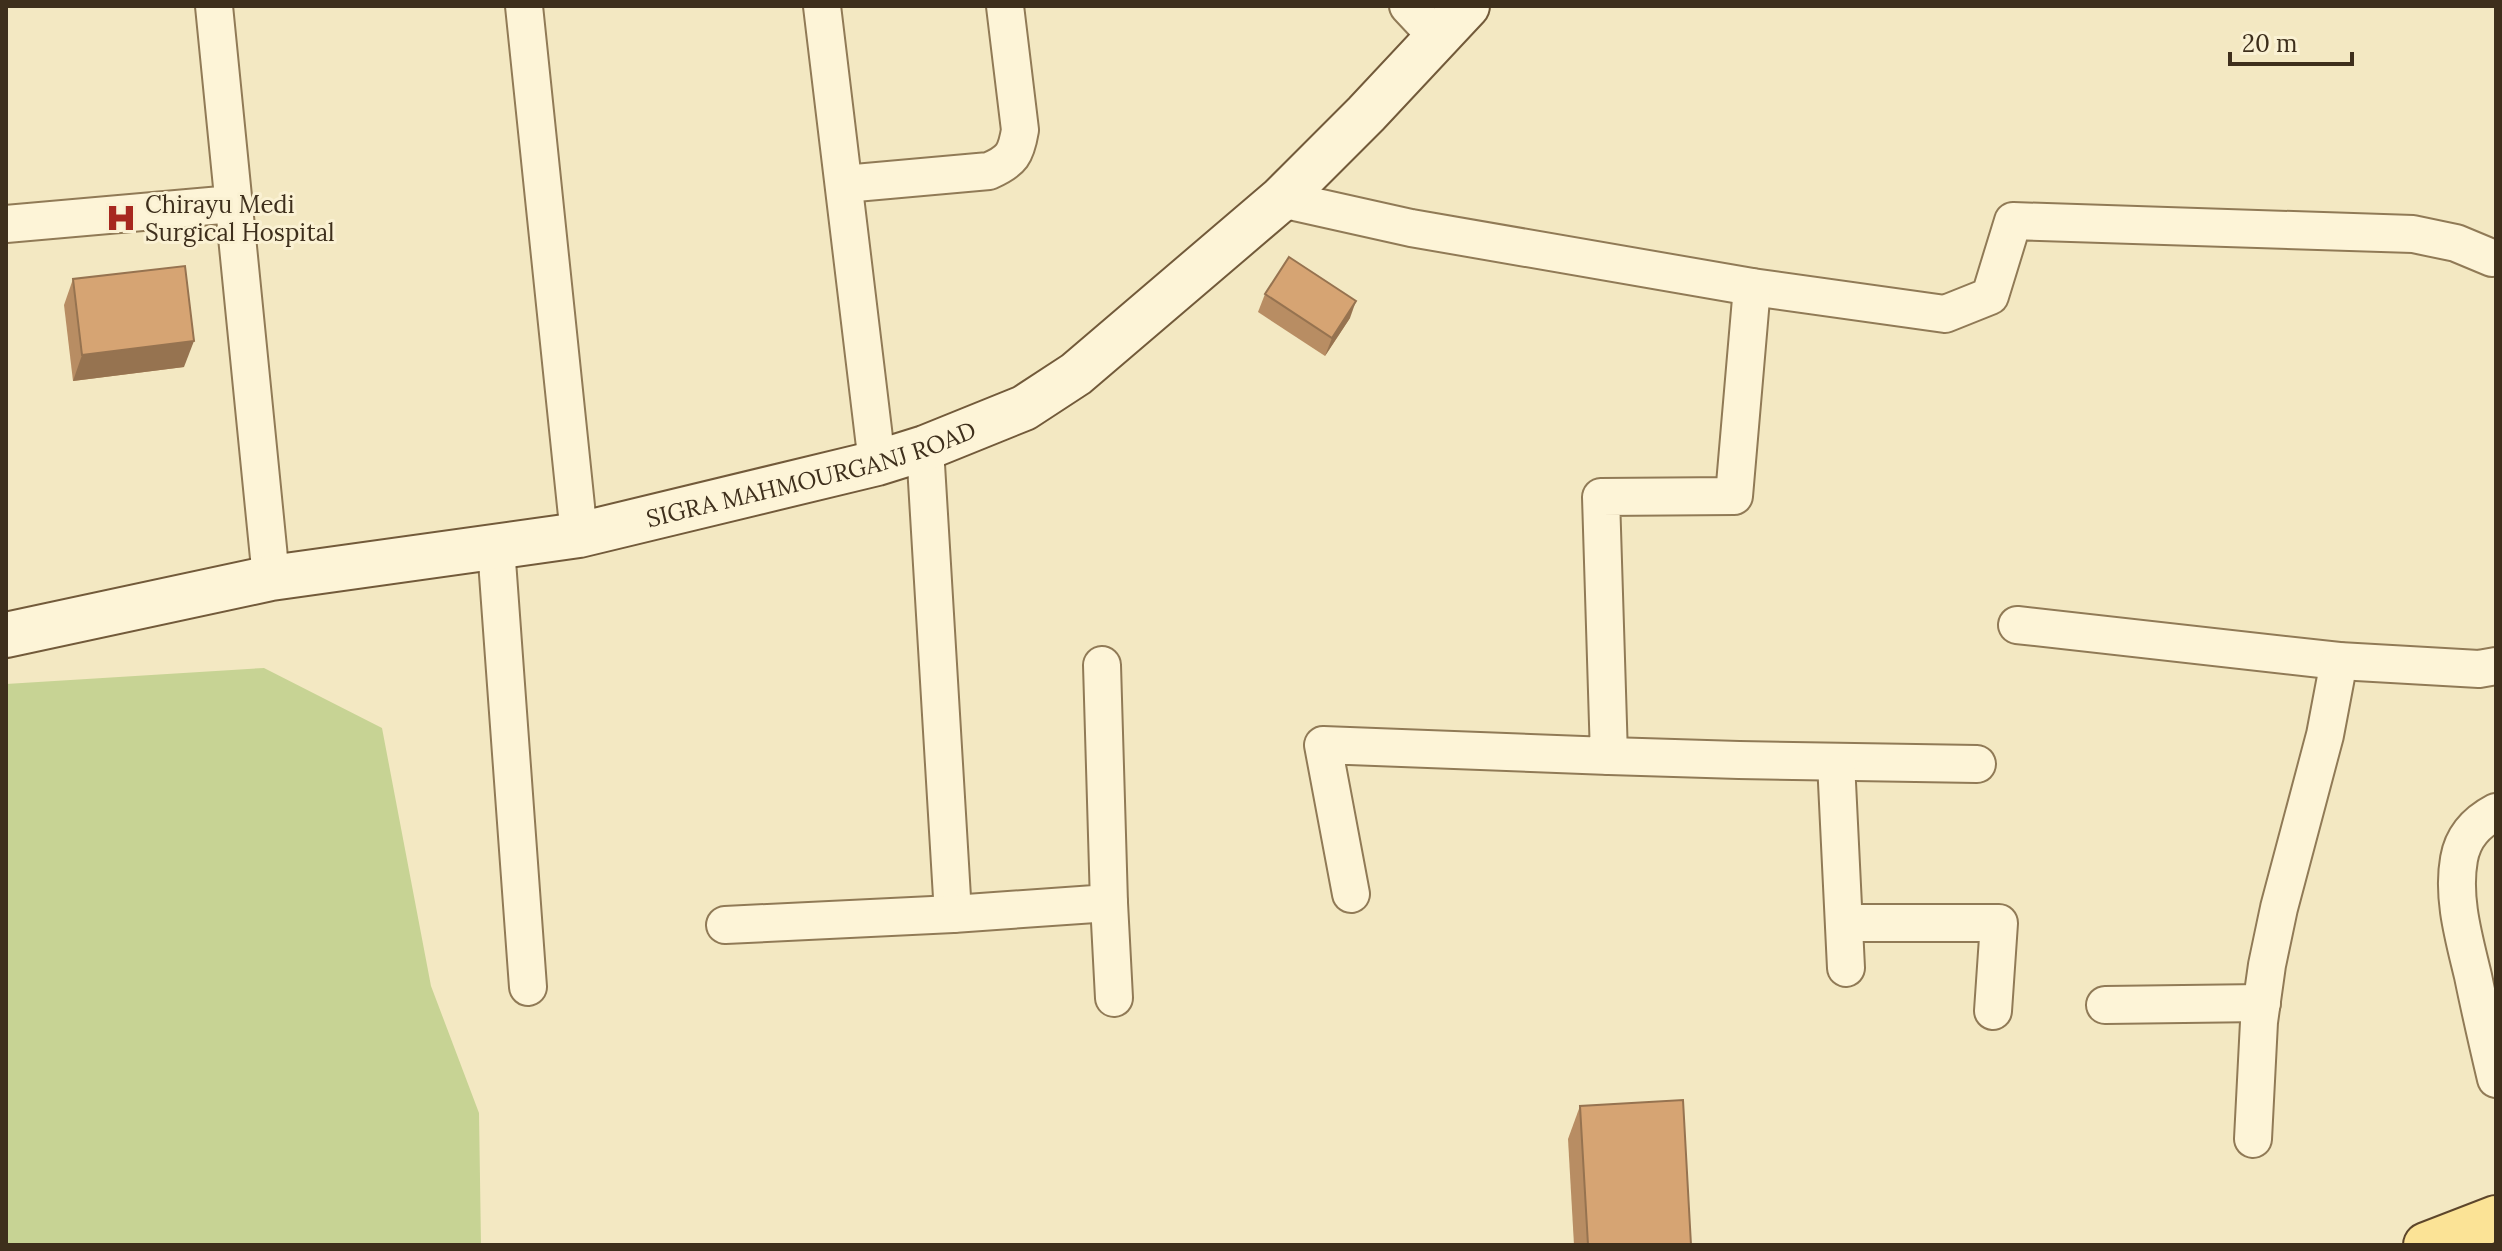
<svg xmlns="http://www.w3.org/2000/svg" width="2502" height="1251" font-family="Lora,serif">
<style>
.green{fill:#c7d394}
.lines{fill:none;stroke-linecap:round;stroke-linejoin:round}
.street-casing{stroke:#907a56;stroke-width:40}
.secondary-casing{stroke:#725a3a;stroke-width:48}
.primary-casing{stroke:#5d462b;stroke-width:48}
.street{stroke:#fdf4d7;stroke-width:36}
.secondary{stroke:#fdf4d7;stroke-width:44}
.primary{stroke:#fbe396;stroke-width:44}
.wall{fill:#b88d63}
.shaded-wall{fill:#967350}
.building{fill:#d6a473;stroke:#967350;stroke-width:2}
.labels{text-anchor:middle;dominant-baseline:central;stroke-width:6;stroke-linejoin:round;paint-order:stroke}
.poi-label{font-size:24px;fill:#3e2f1c;stroke:#faf1d3;text-anchor:start}
.street-label{font-size:24px;fill:#3e2f1c;stroke:#faf1d3}
</style>
<rect width="100%" height="100%" fill="#f3e8c2"/>
<path class="green" d="M264,668L382,728L431,986L479,1113L481,1245H6V684Z"/>
<g class="lines">
<g class="street-casing">
<g id="street">
<path d="M214,6L271,578"/>
<path d="M524,6L579,535"/>
<path d="M822,6L877,463"/>
<path d="M1408,6L1437,37"/>
<path d="M844,184L989,171C1012,161 1016,154 1020,130L1005,6"/>
<path d="M1281,199L1411,228L1752,287L1945,314L1990,296L2013,221L2413,234L2456,243L2492,258"/>
<path d="M6,224L233,204"/>
<path d="M925,448L953,914"/>
<path d="M496,547L528,987"/>
<path d="M2017,625L2339,661L2479,669L2496,666"/>
<path d="M1609,756L1739,760L1977,764"/>
<path d="M1836,762L1846,968"/>
<path d="M2496,812C2477,822 2463,836 2459,859C2452,898 2464,938 2473,976C2480,1010 2488,1045 2496,1079"/>
<path d="M1351,894L1323,745L1609,756L1601,497L1734,496L1752,287"/>
<path d="M1109,903L1114,998"/>
<path d="M1844,923H1999L1993,1011"/>
<path d="M725,925L953,914L1109,903L1102,665"/>
<path d="M2105,1005L2262,1003"/>
<path d="M2253,1139L2259,1022L2267,965L2279,908L2325,735L2339,661"/>
</g>
</g>
<g class="secondary-casing">
<g id="secondary">
<path id="s1" d="M6,635L271,578L579,535L877,463L925,448L1024,408L1076,374L1281,199L1366,114L1467,6"/>
</g>
</g>
<g class="primary-casing">
<path id="primary" d="M2426,1245L2496,1218"/>
</g>
<use href="#street" class="street"/>
<use href="#secondary" class="secondary"/>
<use href="#primary" class="primary"/>
</g>
<g class="wall">
<path d="M73,279L184,367L73,381L64,305Z"/>
<path d="M1265,294L1350,318L1325,356L1258,312Z"/>
<path d="M1580,1106L1691,1245H1574L1568,1139Z"/>
</g>
<g class="shaded-wall">
<path d="M1356,301L1350,318L1325,356L1332,338Z"/>
<path d="M194,341L184,367L73,381L82,355Z"/>
</g>
<g class="building">
<path d="M1289,257L1356,301L1332,338L1265,294Z"/>
<path d="M185,266L194,341L82,355L73,279Z"/>
<path d="M1683,1100L1691,1245H1588L1580,1106Z"/>
</g>
<defs>
<g id="hospital-bare" transform="scale(2.4)"><path d="M-5-5h3v3.5h4V-5h3V5h-3V1.5h-4V5h-3Z" fill="#a7281f" stroke="#faf1d3" stroke-width="2.5" paint-order="stroke"/></g>
</defs>
<g fill-rule="evenodd">
<use href="#hospital-bare" x="121" y="218"/>
</g>
<g class="labels">
<g class="poi-label">
<text x="145" y="204">Chirayu Medi<tspan x="145" dy="28">Surgical Hospital</tspan></text>
</g>
<g class="street-label">
<text stroke="none"><textPath href="#s1" startOffset="822">SIGRA MAHMOURGANJ ROAD</textPath></text>
</g>
</g>
<rect width="2502" height="1251" fill="none" stroke="#3e2f1c" stroke-width="16"/>
<path d="M2230 52v12h122v-12" fill="none" stroke="#3e2f1c" stroke-width="4"/>
<text x="2242" y="52" font-size="24" fill="#3e2f1c" stroke="#faf1d3" stroke-width="6" paint-order="stroke">20 m</text>
</svg>
